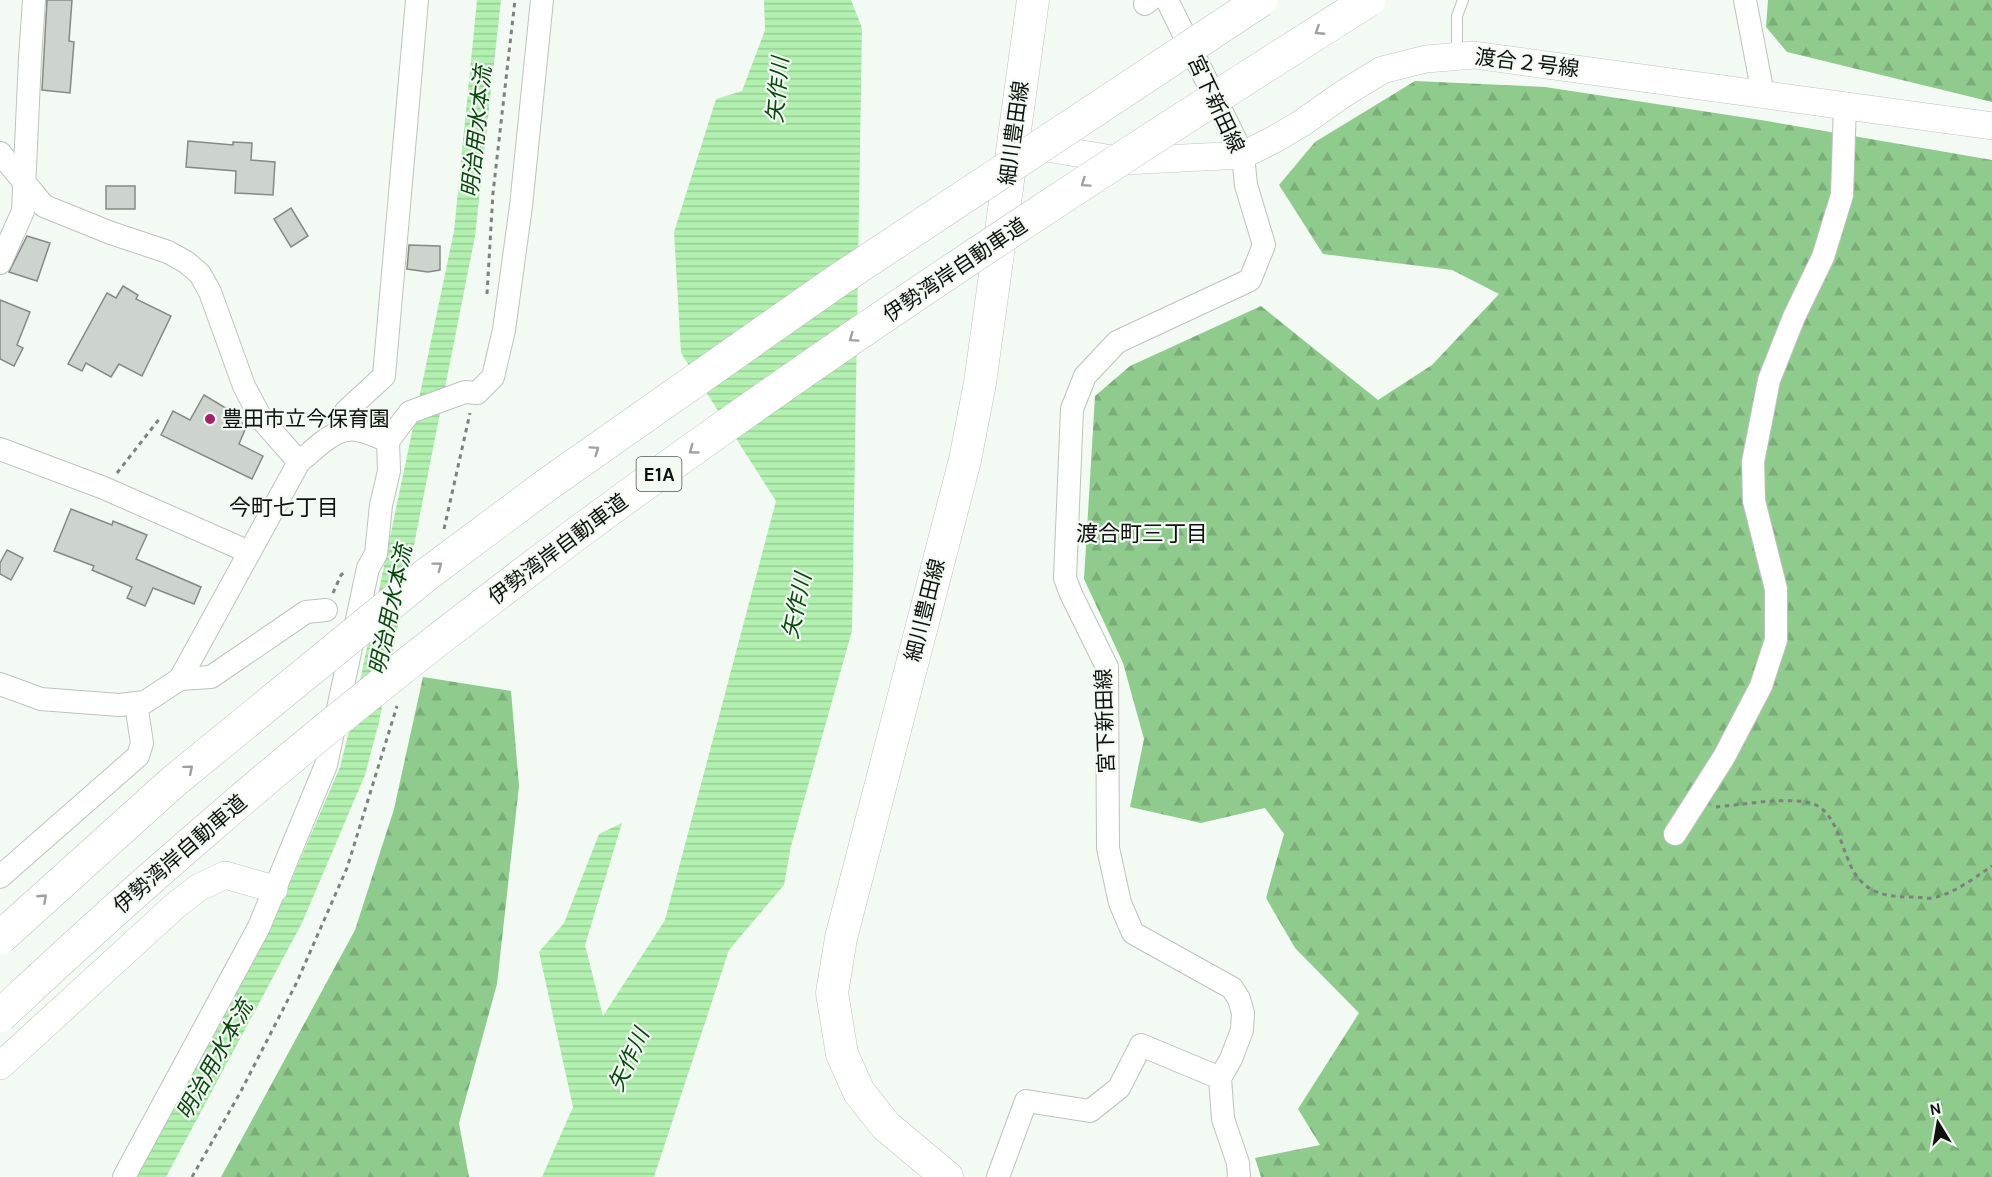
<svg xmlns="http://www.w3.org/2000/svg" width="1992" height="1177" font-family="Karla,'Noto Sans JP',sans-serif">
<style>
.forest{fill:url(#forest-firs)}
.water{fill:url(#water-rules)}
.building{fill:#cdd4cd;stroke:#858b84;stroke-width:1.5}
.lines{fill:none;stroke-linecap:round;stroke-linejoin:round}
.service-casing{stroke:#bcc3bc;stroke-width:12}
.minor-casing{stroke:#bcc3bc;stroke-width:24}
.tertiary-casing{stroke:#bcc3bc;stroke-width:28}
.secondary-casing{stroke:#bcc3bc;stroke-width:33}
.path{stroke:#7d827d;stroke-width:3;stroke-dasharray:4.5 4.5;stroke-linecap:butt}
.service{stroke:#fff;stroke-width:10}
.minor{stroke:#fff;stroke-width:22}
.tertiary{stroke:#fff;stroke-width:27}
.secondary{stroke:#fff;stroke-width:32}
.motorway-bridge-casing{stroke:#bcc3bc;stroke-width:34;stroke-linecap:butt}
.motorway-bridge{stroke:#fff;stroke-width:33}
.oneway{stroke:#9fa09f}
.poi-dot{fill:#a61f68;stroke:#f3faf3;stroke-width:2}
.labels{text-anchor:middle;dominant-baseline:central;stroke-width:4.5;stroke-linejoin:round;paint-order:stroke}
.shield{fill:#f3faf3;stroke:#535753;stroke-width:1.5}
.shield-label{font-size:20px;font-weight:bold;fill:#0e110e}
.street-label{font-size:21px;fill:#0e110e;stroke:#f3faf3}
.poi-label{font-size:21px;fill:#0e110e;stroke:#f3faf3;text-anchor:start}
.water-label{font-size:22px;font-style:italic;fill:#08480d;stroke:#f3faf3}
.neighbourhood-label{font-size:22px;fill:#0e110e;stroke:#f3faf3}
</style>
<defs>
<pattern id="forest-firs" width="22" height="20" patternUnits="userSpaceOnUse" patternTransform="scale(1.5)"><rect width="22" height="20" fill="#90cb8e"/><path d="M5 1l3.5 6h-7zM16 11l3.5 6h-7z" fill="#7bad79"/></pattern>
<pattern id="water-rules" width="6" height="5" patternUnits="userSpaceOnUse" patternTransform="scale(1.5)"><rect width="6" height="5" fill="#b2f0b0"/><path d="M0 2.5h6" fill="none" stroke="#98cd96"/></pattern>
</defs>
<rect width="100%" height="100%" fill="#f3faf3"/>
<g class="forest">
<path d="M1768,0H1992V102L1787,52L1766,27Z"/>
<path d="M1415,81L1545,87L1761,120L1992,160V1177H1261L1255,1158L1320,1145L1298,1109L1359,1013L1295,948L1266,898L1284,834L1265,808L1201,823L1130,807L1144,739L1123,663L1084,579L1095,396L1130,366L1261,306L1378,400L1432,365L1499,294L1452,270L1323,254L1279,185L1315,142Z"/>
<path d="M423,677L511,691L519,786L497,984L459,1123L469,1177H221L355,930L394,809Z"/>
</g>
<g class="water">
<path d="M477,0H501L475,236L379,722L365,775L302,923L166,1177H137L214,1034L277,913L340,767L352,719L454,231Z"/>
<path d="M764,0H851L862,28L852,631L791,846L784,885L729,950L654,1177H542L573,1107L539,952L564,923L599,834L622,823L585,945L603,1016L665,920L776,501L681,353L674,232L716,99L742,91L765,30Z"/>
</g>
<g class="building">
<path d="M47,0H72L69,41L74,42L70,93L42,90Z"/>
<path d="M188,141L233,145V142L252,143L251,160L275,162L273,195L235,193L236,171L186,167Z"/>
<rect x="106" y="186" width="29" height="23"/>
<path d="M291,208L308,236L291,247L274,219Z"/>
<path d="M27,236L50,243L37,281L9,272Z"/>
<path d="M409,245L440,246V270L428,272L407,269Z"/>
<path d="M123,286L138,295L136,299L171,316L142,376L119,364L111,377L86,363L82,371L68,364L107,293L116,298Z"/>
<path d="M0,300L30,312L17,345L23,348L14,366L0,359Z"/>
<path d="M204,395L229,410L225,416L247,425L239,444L263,456L252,479L161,435L173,411L190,420Z"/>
<path d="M71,509L112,525L113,521L147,535L136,559L201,587L194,604L153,588L145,606L127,598L132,587L92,570L94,566L54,551Z"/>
<path d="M7,550L23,558L11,580L0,574V563Z"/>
</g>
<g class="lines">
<g class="service-casing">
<path id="service" d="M1457,56V16L1463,0"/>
</g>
<g class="minor-casing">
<g id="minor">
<path d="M1167,0L1243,155L1246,185L1264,245L1250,280L1117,342L1085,376L1072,409L1065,578L1071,594L1107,667L1108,848L1120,903L1133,933L1232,988L1239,999L1243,1013L1242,1030L1231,1059L1220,1078L1223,1119L1238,1163L1239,1177"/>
<path d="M1745,0L1763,94"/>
<path d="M1145,4L1150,0"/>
<path d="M0,153L44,206L111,233L168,252L186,262L200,274L210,292L244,386L262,420L299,462"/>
<path d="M0,263L23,211L30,58L34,0"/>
<path d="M347,430L346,411L384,376L417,0"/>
<path d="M0,449L104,488L249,552"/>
<path d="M180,679L211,677L306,612L326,610"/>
<path d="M0,684L41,699L119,705L145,702L180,679L299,462C313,451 329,433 347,430C360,427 377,437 388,441L410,412L465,392L477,393L493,377L504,330L521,206L542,0"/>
<path d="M1675,834L1724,757L1761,686L1776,640V589L1754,501L1753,462L1769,380L1794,317L1823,257L1842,195L1845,105"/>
<path d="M0,877L138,756L142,743L136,704"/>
<path d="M124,1177L259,927L326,765L368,568L376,554L381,505L389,471L388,441"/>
<path d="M998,1177L1026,1101L1090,1111L1119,1088L1141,1045L1220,1078"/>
</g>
</g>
<g class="tertiary-casing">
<g id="tertiary">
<path d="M1029,145L1124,161L1243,155L1275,139L1302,123L1343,94L1382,70L1426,59L1474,55L1992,126"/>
<path d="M0,1066L176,905L198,888L225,875L274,889"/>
</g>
</g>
<g class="secondary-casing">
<path id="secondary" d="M947,1177L886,1126L859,1092L842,1054L832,993L841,938L965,460L980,383L1033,0"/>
</g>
<g class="path">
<path d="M487,294L493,193L515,0"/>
<path d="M117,473L160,418"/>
<path d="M444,529L470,413"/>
<path d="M333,593L341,575L346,571"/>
<path d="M1716,807C1740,805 1796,795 1816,805C1838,816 1842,852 1854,872C1868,895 1889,897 1913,897C1919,897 1926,899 1932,898C1954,894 1974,878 1992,866"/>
<path d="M192,1177L240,1093L296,984L347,868L397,706"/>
</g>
<use href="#service" class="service"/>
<use href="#minor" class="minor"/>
<use href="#tertiary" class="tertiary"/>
<use href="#secondary" class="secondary"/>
<g class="motorway-bridge-casing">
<g id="motorway-bridge">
<path d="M0,938L173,782L426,575L548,484L837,281L1261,0"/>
<path d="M0,1016C67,953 134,892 204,832C324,727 451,628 579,532C833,344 1102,169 1369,0"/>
</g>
</g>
<use href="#motorway-bridge" class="motorway-bridge"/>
</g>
<defs><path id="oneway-chevron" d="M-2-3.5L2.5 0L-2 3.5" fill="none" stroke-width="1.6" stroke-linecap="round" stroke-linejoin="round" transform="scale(1.5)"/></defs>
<g class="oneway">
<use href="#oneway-chevron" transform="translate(1319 31) rotate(147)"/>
<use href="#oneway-chevron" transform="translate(1085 183) rotate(146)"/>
<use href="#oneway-chevron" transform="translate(853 338) rotate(145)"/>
<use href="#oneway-chevron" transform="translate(595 450) rotate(-35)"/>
<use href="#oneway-chevron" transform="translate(693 450) rotate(144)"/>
<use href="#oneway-chevron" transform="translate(438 566) rotate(-37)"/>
<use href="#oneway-chevron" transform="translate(189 769) rotate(-40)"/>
<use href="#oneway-chevron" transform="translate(43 898) rotate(-43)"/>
</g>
<circle class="poi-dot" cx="210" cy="419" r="6"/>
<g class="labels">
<rect class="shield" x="636.5" y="457" width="45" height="34" rx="4.5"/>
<g class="shield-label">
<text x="659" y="474">E1A</text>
</g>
<g class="street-label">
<text transform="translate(1527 63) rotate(7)">渡合２号線</text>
<text transform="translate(1216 104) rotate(65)">宮下新田線</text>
<text transform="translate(1014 133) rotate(-82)">細川豊田線</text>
<text transform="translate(955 270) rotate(-34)">伊勢湾岸自動車道</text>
<text transform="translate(558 549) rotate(-37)">伊勢湾岸自動車道</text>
<text transform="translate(925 610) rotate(-76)">細川豊田線</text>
<text transform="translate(1105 721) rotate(-92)">宮下新田線</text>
<text transform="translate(180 854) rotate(-41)">伊勢湾岸自動車道</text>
</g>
<g class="poi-label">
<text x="222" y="419">豊田市立今保育園</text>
</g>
<g class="water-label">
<text transform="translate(778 90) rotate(-85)">矢作川</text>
<text transform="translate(477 132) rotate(-84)">明治用水本流</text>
<text transform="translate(797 606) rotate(-78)">矢作川</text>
<text transform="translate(391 610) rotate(-78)">明治用水本流</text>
<text transform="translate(215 1060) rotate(-61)">明治用水本流</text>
<text transform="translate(629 1060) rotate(-65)">矢作川</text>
</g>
<g class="neighbourhood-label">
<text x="284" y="508">今町七丁目</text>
<text x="1142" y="534">渡合町三丁目</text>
</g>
</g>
<g transform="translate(1938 1123) rotate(349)" stroke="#f3faf3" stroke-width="4.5" paint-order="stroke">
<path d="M0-4.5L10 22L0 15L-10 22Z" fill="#0e110e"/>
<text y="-9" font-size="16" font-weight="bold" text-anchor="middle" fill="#0e110e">N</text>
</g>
</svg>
